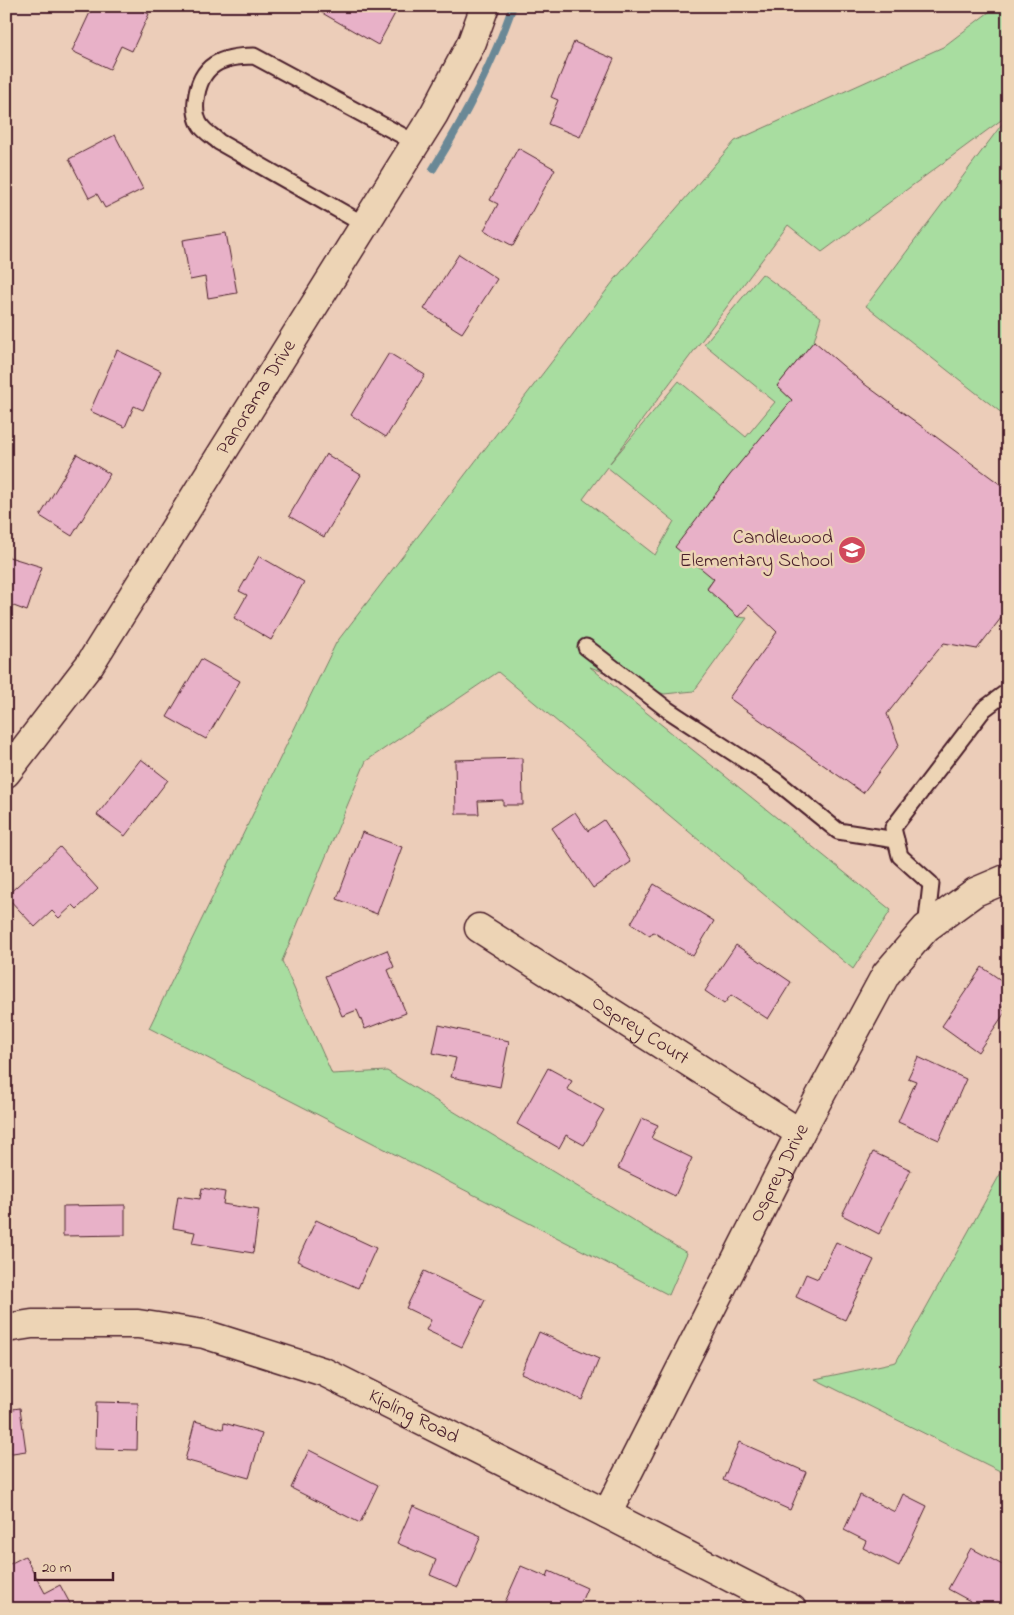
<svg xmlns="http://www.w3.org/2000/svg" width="1014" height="1615" font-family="'Indie Flower',sans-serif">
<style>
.green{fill:#a8dda0;stroke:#797e66;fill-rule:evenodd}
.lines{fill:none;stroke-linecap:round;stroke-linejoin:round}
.stream{stroke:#6a8896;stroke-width:8}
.building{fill:#e8b1c8;stroke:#4a1f2b}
.lane-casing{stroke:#4a1f2b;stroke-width:19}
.street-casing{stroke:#4a1f2b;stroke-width:31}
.lane{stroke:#edd4b5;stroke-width:15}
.street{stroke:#edd4b5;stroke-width:28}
.labels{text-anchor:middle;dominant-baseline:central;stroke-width:5;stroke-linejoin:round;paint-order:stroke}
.street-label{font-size:20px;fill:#4a1f2b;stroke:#edd4b5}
.poi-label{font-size:20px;fill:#4a1f2b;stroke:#edd4b5;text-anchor:end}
</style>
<rect width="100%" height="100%" fill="#eccdb9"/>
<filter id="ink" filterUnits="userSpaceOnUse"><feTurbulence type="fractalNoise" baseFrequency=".02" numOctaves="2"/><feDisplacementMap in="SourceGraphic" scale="10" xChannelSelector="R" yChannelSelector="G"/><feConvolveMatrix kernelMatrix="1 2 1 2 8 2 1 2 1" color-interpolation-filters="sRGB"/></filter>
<g filter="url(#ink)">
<g class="green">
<path d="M997,6H1008V115L822,252L788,225L610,463L679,381L746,437L775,402L704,344L762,274L821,317L814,341L777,386L792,400L714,579L707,588L738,617L747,618L694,691L664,694L590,667L891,910L853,969L498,672L366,761L282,961L332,1074L387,1071L687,1253L669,1295L149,1028L336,643L616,278L735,141L943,47ZM607,467L674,521L655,555L583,499Z"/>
<path d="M1008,116V418L866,306Z"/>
<path d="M1008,1160V1475L815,1379L896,1362Z"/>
</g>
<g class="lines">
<path class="stream" d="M433,169C466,116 492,65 513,6"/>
</g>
<g class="building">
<path d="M93,6H133L149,14L132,51L121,46L110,69L72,51Z"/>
<path d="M310,6H399L378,45Z"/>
<path d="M574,42L614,59L580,137L548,124L558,100L551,97Z"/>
<path d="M115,135L143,189L105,208L97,194L89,198L69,159Z"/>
<path d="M518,148L555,169L513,246L484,230L498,204L490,200Z"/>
<path d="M226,233L237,293L208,298L205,277L190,280L183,240Z"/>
<path d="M459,254L497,279L462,333L424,309Z"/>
<path d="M814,341L863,383L1008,490V609L977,649L944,643L920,672L887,714L899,745L863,793L729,698L777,632L749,605L738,617L707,589L714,579L675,547L730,475L792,400L777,386Z"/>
<path d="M117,350L161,371L143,410L134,406L125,427L90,411Z"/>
<path d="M389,353L425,375L386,437L351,415Z"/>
<path d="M77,454L110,474L72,536L40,516Z"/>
<path d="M326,454L361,475L324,537L289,516Z"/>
<path d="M6,556L42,567L27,611L11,605L6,621Z"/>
<path d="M259,556L304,582L271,640L234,618L247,595L239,591Z"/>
<path d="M201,659L240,681L206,739L167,717Z"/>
<path d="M522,758L523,805H503V800L478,801L479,814H456L455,760Z"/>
<path d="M141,759L168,780L125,836L97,815Z"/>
<path d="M575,812L588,831L604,820L631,862L593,888L552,828Z"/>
<path d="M362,832L402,847L377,914L337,899Z"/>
<path d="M60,847L98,889L77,909L73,905L59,918L52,911L35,927L6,896Z"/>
<path d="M654,884L714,921L693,956L653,932L650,936L631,923Z"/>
<path d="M736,945L791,982L768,1019L731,995L724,1004L705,991Z"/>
<path d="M387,950L394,967L388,970L406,1013L365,1029L357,1010L342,1016L325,976Z"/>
<path d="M982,967L1008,985V998L1001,1008L1006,1011L978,1052L942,1026Z"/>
<path d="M439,1025L509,1041L500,1087L451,1077L456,1058L433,1053Z"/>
<path d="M918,1057L966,1079L939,1140L898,1122L916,1081L908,1078Z"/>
<path d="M548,1068L572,1081L567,1089L604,1110L584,1145L566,1135L559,1148L517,1124Z"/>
<path d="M642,1118L658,1125L651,1138L692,1158L675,1196L618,1168Z"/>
<path d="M873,1152L911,1170L879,1234L842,1215Z"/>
<path d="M202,1188L225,1192L223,1204L259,1210L253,1253L192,1243L195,1232L173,1228L178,1196L200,1199Z"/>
<path d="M125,1205V1235L63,1236V1206Z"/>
<path d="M316,1220L376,1248L358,1288L297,1261Z"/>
<path d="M836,1242L874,1260L845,1320L796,1297L806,1274L818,1279Z"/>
<path d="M424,1271L485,1300L462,1347L426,1330L431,1320L406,1308Z"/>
<path d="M539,1332L599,1359L582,1400L521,1373Z"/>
<path d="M96,1402L138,1403L137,1450L95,1449Z"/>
<path d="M20,1408L26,1451L6,1454V1410Z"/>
<path d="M195,1421L223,1429L224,1423L262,1434L249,1478L185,1460Z"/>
<path d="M739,1442L806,1472L790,1510L723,1480Z"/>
<path d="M309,1450L378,1485L360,1523L291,1488Z"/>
<path d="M903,1494L927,1506L899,1566L863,1548L866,1541L844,1530L860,1495L895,1512Z"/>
<path d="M413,1506L481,1536L458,1587L430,1575L436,1560L397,1543Z"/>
<path d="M971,1548L1008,1568V1609H966L970,1601L948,1589Z"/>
<path d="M25,1556L45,1593L60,1585L73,1609H8L6,1606V1566Z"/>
<path d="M521,1566L547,1577L549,1571L587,1588L578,1609H502Z"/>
</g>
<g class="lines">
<g class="lane-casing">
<g id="lane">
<path d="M365,225L219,142C214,137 205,132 201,126C196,119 195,108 196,100C200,64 222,56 254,56L416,143"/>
<path d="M586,647L668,710L775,780L838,831L896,840"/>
<path d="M926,928L931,884L900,856L893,828L984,709L1008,691"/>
</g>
</g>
<g class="street-casing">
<g id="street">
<path id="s1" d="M6,773L90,664L434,114L472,42L485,6"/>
<path id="s2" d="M479,928L800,1133"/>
<path id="s3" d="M6,1328L32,1324H138L204,1334L324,1372L607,1514L792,1609"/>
<path id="s4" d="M607,1514L800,1133L886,974L926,928L975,892L1008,878"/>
</g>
</g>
<use href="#lane" class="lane"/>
<use href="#street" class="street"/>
</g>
</g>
<defs>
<g id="school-disc" transform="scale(1.4375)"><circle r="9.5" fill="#d1495b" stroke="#edd4b5"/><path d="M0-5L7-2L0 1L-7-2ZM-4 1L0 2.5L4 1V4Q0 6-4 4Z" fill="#fff"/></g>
</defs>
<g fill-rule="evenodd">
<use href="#school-disc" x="852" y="550"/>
</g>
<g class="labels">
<g class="street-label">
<text stroke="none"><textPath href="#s1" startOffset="452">Panorama Drive</textPath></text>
<text stroke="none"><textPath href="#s2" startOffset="191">Osprey Court</textPath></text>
<text stroke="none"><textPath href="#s4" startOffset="382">Osprey Drive</textPath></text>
<text stroke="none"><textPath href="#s3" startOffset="425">Kipling Road</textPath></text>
</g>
<g class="poi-label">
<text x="833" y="538">Candlewood<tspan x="833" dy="23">Elementary School</tspan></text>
</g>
</g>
<rect width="1014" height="1615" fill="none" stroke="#edd4b5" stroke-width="25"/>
<rect x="12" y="12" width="989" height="1590" fill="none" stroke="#4a1f2b" stroke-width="2" filter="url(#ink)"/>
<path d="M35 1572v8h78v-8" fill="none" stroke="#4a1f2b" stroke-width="2.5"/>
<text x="42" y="1572" font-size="15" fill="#4a1f2b" stroke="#edd4b5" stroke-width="4" paint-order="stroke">20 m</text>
</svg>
